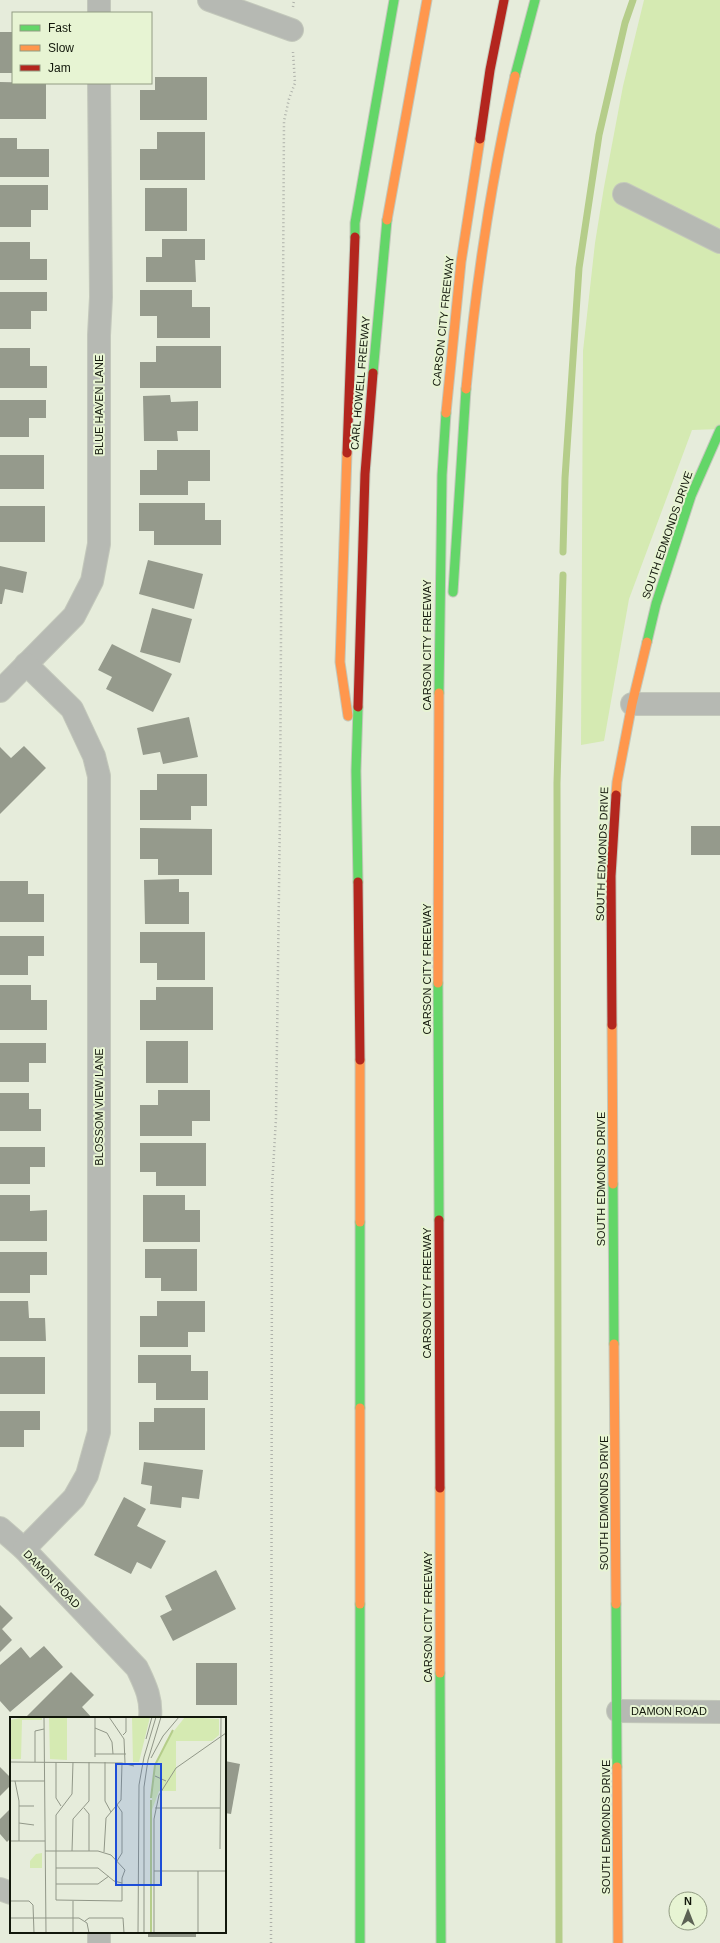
<svg xmlns="http://www.w3.org/2000/svg" width="720" height="1943" font-family="Arial,sans-serif">
<style>
.green{fill:#d5eab2}
.lines{fill:none;stroke-linecap:round;stroke-linejoin:round}
.stream{stroke:#b5cd8a;stroke-width:7}
.building{fill:#959a8c}
.street-casing{stroke:#c3c8bb;stroke-width:24}
.fast-casing{stroke:#c3c8bb;stroke-width:11}
.slow-casing{stroke:#c3c8bb;stroke-width:11}
.jam-casing{stroke:#c3c8bb;stroke-width:11}
.path{stroke:#aeb1aa;stroke-width:2.5;stroke-dasharray:1 3;stroke-linecap:butt}
.street{stroke:#b6b9b3;stroke-width:22}
.fast{stroke:#63d668;stroke-width:9}
.slow{stroke:#ff974d;stroke-width:9}
.jam{stroke:#b3261e;stroke-width:9}
.labels{text-anchor:middle;dominant-baseline:central;stroke-width:4;stroke-linejoin:round;paint-order:stroke}
.street-label{font-size:11px;fill:#12170b;stroke:#e7f4d3}
.inset-river{fill:none;stroke:#b5cd8a;stroke-width:2}
.inset-road{fill:none;stroke:#919788;stroke-width:1}
.view{fill:#1d4ed8;fill-opacity:0.15;stroke:#1d4ed8;stroke-width:2}
.inset-edge{fill:none;stroke:#12170b;stroke-width:2}
</style>
<rect width="100%" height="100%" fill="#e6ecdb"/>
<path class="green" d="M644,0H720V429L692,430L629,599L604,741L581,745L583,351L595,243L604,187L623,86Z"/>
<g class="lines">
<g class="stream">
<path d="M563,552L565,478L579,268L599,135L625,23L633,0"/>
<path d="M559,1943L557,783L563,575"/>
</g>
</g>
<g class="building">
<rect x="0" y="32" width="13" height="41"/>
<path d="M155,77H207V120H140V90H155Z"/>
<path d="M0,82L46,83V119H0Z"/>
<path d="M157,132H205V180H140V149H157Z"/>
<path d="M0,138H17V149H49V177H0Z"/>
<path d="M0,185H48V210H31V227H0Z"/>
<rect x="145" y="188" width="42" height="43"/>
<path d="M162,239H205V260H195L196,282H146V257H162Z"/>
<path d="M0,242H30V259H47V280H0Z"/>
<path d="M140,290H192V307H210V338H157V316H140Z"/>
<path d="M0,292H47V311H31V329H0Z"/>
<path d="M156,346H221V388H140V362H156Z"/>
<path d="M0,348H30V366H47V388H0Z"/>
<path d="M170,395L171,402L198,401V431H177L178,441H144L143,396Z"/>
<path d="M0,400H46V418H29V437H0Z"/>
<path d="M157,450H210V481H188V495H140V470H157Z"/>
<rect x="0" y="455" width="44" height="34"/>
<path d="M139,503H205V520H221V545H154V531H139Z"/>
<rect x="0" y="506" width="45" height="36"/>
<path d="M148,560L203,574L194,609L139,594Z"/>
<path d="M0,566L27,572L23,593L5,589L2,604H0Z"/>
<path d="M152,608L192,619L180,663L140,652Z"/>
<path d="M112,644L172,674L153,712L106,689L112,677L98,670Z"/>
<path d="M189,717L198,757L163,764L160,752L143,755L137,728Z"/>
<path d="M24,746L46,768L0,814V747L11,758Z"/>
<path d="M157,774H207V806H191V820H140V790H157Z"/>
<rect x="691" y="826" width="29" height="29"/>
<path d="M140,828L212,829V875H158V859H140Z"/>
<path d="M179,879V892H189V924H145L144,880Z"/>
<path d="M0,881H28V894H44V922H0Z"/>
<path d="M140,932H205V980H157V963H140Z"/>
<path d="M0,936H44V956H28V975H0Z"/>
<path d="M0,985H31V1000H47V1030H0Z"/>
<path d="M156,987H213V1030H140V1000H156Z"/>
<rect x="146" y="1041" width="42" height="42"/>
<path d="M0,1043H46V1063H29V1082H0Z"/>
<path d="M158,1090H210V1121H192V1136H140V1105H158Z"/>
<path d="M0,1093H29V1109H41V1131H0Z"/>
<path d="M140,1143H206V1186H156V1172H140Z"/>
<path d="M0,1147H45V1167H30V1184H0Z"/>
<path d="M0,1195H30V1211L47,1210V1241H0Z"/>
<path d="M143,1195H185V1210H200V1242H143Z"/>
<path d="M145,1249H197V1291H161V1278H145Z"/>
<path d="M0,1252H47V1275H30V1293H0Z"/>
<path d="M0,1301H28L29,1318H45L46,1341H0Z"/>
<path d="M157,1301H205V1332H188V1347H140V1316H157Z"/>
<path d="M138,1355H191V1371H208V1400H156V1383H138Z"/>
<rect x="0" y="1357" width="45" height="37"/>
<path d="M154,1408H205V1450H139V1422H154Z"/>
<path d="M0,1411H40V1430H24V1447H0Z"/>
<path d="M144,1462L203,1470L199,1499L182,1497L181,1508L150,1504L152,1486L141,1484Z"/>
<path d="M124,1497L146,1509L137,1526L166,1541L151,1569L137,1562L131,1574L94,1555Z"/>
<path d="M216,1570L236,1609L173,1641L160,1616L172,1610L165,1596Z"/>
<path d="M0,1605L13,1618L2,1629L12,1640L0,1652Z"/>
<path d="M44,1646L63,1667L10,1712L0,1701V1665L21,1647L30,1658Z"/>
<rect x="196" y="1663" width="41" height="42"/>
<path d="M71,1672L94,1695L82,1707L92,1718H25Z"/>
<path d="M225,1761L240,1764L231,1814L225,1813Z"/>
<path d="M0,1767L11,1778V1785L0,1796Z"/>
<path d="M11,1808V1838L7,1842L0,1834V1819Z"/>
<rect x="148" y="1932" width="48" height="5"/>
</g>
<g class="lines">
<g class="street-casing">
<g id="street">
<path d="M99,0V13"/>
<path d="M209,0L292,30"/>
<path d="M624,194L720,242"/>
<path d="M0,691L74,616L92,581L99,544V335L101,297L99,83"/>
<path d="M632,704H720"/>
<path d="M0,1528L24,1549L137,1668C145,1685 152,1698 150,1718"/>
<path d="M24,1549L74,1498L87,1475L99,1432V776L94,756L72,709L26,664"/>
<path d="M618,1711L720,1712"/>
<path d="M0,1889L11,1893"/>
<path d="M99,1932V1943"/>
</g>
</g>
<g class="fast-casing">
<g id="fast">
<path d="M515,76L535,0"/>
<path d="M355,237V223L394,0"/>
<path d="M373,373L387,220"/>
<path d="M453,592L466,389"/>
<path d="M647,642L656,604L691,496L720,430"/>
<path d="M439,693L442,475L446,413"/>
<path d="M358,882L356,771L358,707"/>
<path d="M438,983L439,1220"/>
<path d="M613,1184L614,1344"/>
<path d="M360,1222V1408"/>
<path d="M360,1604V1943"/>
<path d="M616,1604L617,1767"/>
<path d="M440,1673L441,1943"/>
</g>
</g>
<g class="slow-casing">
<g id="slow">
<path d="M387,220L427,0"/>
<path d="M466,389C476,283 491,179 515,76"/>
<path d="M446,413L461,262L480,139"/>
<path d="M347,453L340,662L348,716"/>
<path d="M616,795L617,782L632,704L647,642"/>
<path d="M438,983L439,693"/>
<path d="M612,1025L613,1184"/>
<path d="M360,1060V1222"/>
<path d="M614,1344L616,1604"/>
<path d="M360,1408V1604"/>
<path d="M440,1488V1673"/>
<path d="M617,1767L618,1943"/>
</g>
</g>
<g class="jam-casing">
<g id="jam">
<path d="M480,139L490,70L504,0"/>
<path d="M347,453L355,237"/>
<path d="M358,707L365,474L373,373"/>
<path d="M358,882L360,1060"/>
<path d="M612,1025L611,876L616,795"/>
<path d="M439,1220L440,1488"/>
</g>
</g>
<g class="path">
<path d="M293,7L294,0"/>
<path d="M271,1943L272,1187L276,1118L280,813L284,121L289,99L295,83L293,52"/>
</g>
<use href="#street" class="street"/>
<use href="#fast" class="fast"/>
<use href="#slow" class="slow"/>
<use href="#jam" class="jam"/>
</g>
<g class="labels">
<g class="street-label">
<text transform="translate(443 321) rotate(-84)">CARSON CITY FREEWAY</text>
<text transform="translate(360 383) rotate(-85)">CARL HOWELL FREEWAY</text>
<text transform="translate(99 405) rotate(-90)">BLUE HAVEN LANE</text>
<text transform="translate(667 535) rotate(-71)">SOUTH EDMONDS DRIVE</text>
<text transform="translate(427 645) rotate(-90)">CARSON CITY FREEWAY</text>
<text transform="translate(602 854) rotate(-88)">SOUTH EDMONDS DRIVE</text>
<text transform="translate(427 969) rotate(-90)">CARSON CITY FREEWAY</text>
<text transform="translate(99 1107) rotate(-90)">BLOSSOM VIEW LANE</text>
<text transform="translate(601 1179) rotate(-90)">SOUTH EDMONDS DRIVE</text>
<text transform="translate(427 1293) rotate(-90)">CARSON CITY FREEWAY</text>
<text transform="translate(604 1503) rotate(-90)">SOUTH EDMONDS DRIVE</text>
<text transform="translate(52 1579) rotate(46)">DAMON ROAD</text>
<text transform="translate(428 1617) rotate(-90)">CARSON CITY FREEWAY</text>
<text x="669" y="1711">DAMON ROAD</text>
<text transform="translate(606 1827) rotate(-90)">SOUTH EDMONDS DRIVE</text>
</g>
</g>
<g transform="translate(10 1717)">
<rect width="216" height="216" fill="#e6ecdb"/>
<path d="M16,0H32V3H12L11,42H0V3ZM39,0H57V43L40,42ZM122,0H140L129,45H123ZM175,0L209,2V18L202,24H166V74H149L142,93V69L146,46L156,24ZM32,136V151H20V144L26,137Z" fill="#d5eab2"/>
<path class="inset-river" d="M141,81L145,48L163,13M141,216V83"/>
<path class="inset-road" d="M34,0L36,216M85,0V40M99,0L114,22L115,46M85,11L97,16L102,25L103,37M113,18L116,15V0M136,22L142,0M85,37H116M141,41L153,19L169,0M0,45L112,46L124,49M25,45V14L34,12M46,45V81L51,89M95,45V84L101,95M145,59L156,64M0,64H35M5,64L9,84V124M9,89H24M74,91L79,97V134M145,91H210M9,106L24,108M0,124H35M210,132L211,0M35,134H88L101,138L115,153L112,161V184L46,183V98L62,77L63,45M62,134L63,102L79,84V45M94,135L96,101L111,83L112,46M107,144L112,136V95L107,88M46,151H88L104,164L112,166M144,154H216M188,154V216M46,167H88L99,159M0,184H19L23,188L24,216M0,201H69L77,206L79,216M75,204L79,201H113L114,216M63,216V184M128,216L129,68L134,40L146,0M134,216V70L138,43L151,0M144,216V102L149,78L166,51L216,16"/>
<path class="view" d="M106,47H151V168H106Z"/>
<rect width="216" height="216" class="inset-edge"/>
</g>
<rect x="12" y="12" width="140" height="72" fill="#e7f4d3" stroke="#929c83"/>
<rect x="20" y="25" width="20" height="6" fill="#63d668" stroke="#929c83"/>
<text x="48" y="32" font-size="12" fill="#12170b">Fast</text>
<rect x="20" y="45" width="20" height="6" fill="#ff974d" stroke="#929c83"/>
<text x="48" y="52" font-size="12" fill="#12170b">Slow</text>
<rect x="20" y="65" width="20" height="6" fill="#b3261e" stroke="#929c83"/>
<text x="48" y="72" font-size="12" fill="#12170b">Jam</text>
<g transform="translate(688 1911)"><circle r="19" fill="#e7f4d3" stroke="#929c83"/>
<path d="M0-3L7 15L0 10L-7 15Z" fill="#5c6254"/>
<text y="-6" font-size="11" font-weight="bold" text-anchor="middle" fill="#12170b">N</text>
</g>
</svg>
